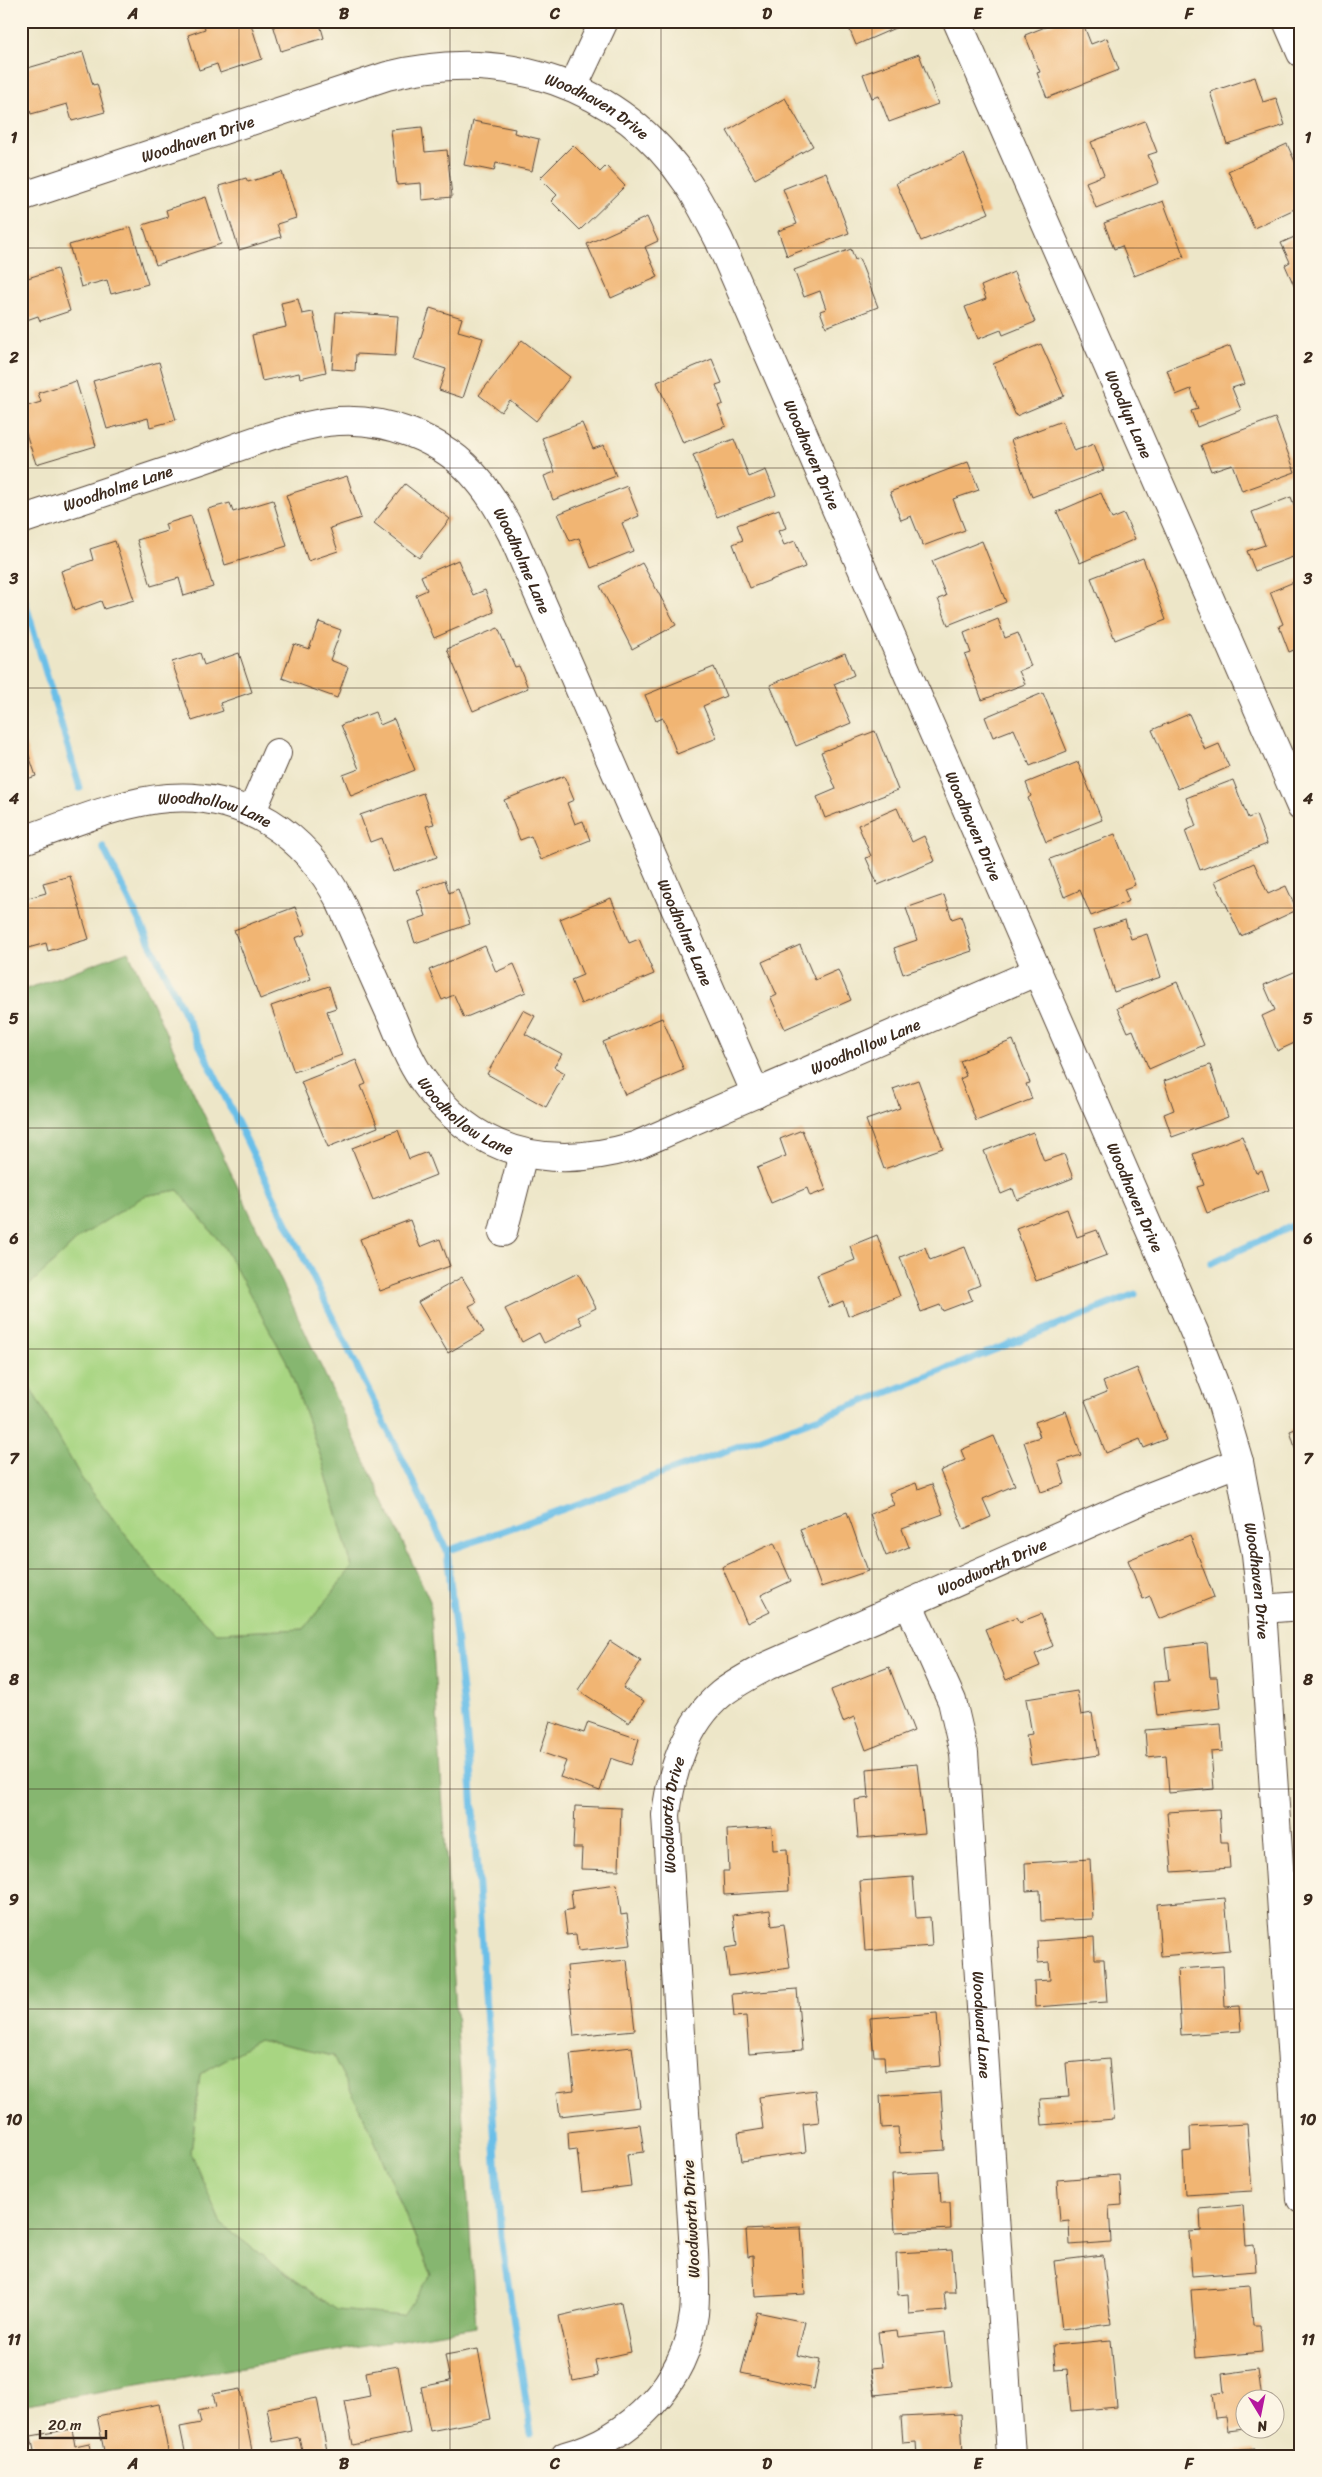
<svg xmlns="http://www.w3.org/2000/svg" width="1322" height="2477" font-family="Sriracha,sans-serif">
<style>
.green{fill:#a8d582;stroke:#728050}
.forest{fill:#86b670;stroke:#607047;fill-rule:evenodd}
.lines{fill:none;stroke-linecap:round;stroke-linejoin:round}
.stream{stroke:#6bbfe8;stroke-width:7}
.building{fill:#f1b573}
.minor-casing{stroke:#564638;stroke-width:30}
.minor{stroke:#fff;stroke-width:28}
.grid{fill:none;stroke:#3b2a1e;stroke-width:1;stroke-opacity:0.55}
.labels{text-anchor:middle;dominant-baseline:central;stroke-width:4.5;stroke-linejoin:round;paint-order:stroke}
.street-label{font-size:16px;fill:#3b2a1e;stroke:#fcf5e5}
.neatline{fill:none;stroke:#3b2a1e;stroke-width:2}
.grid-label{font-size:16px;text-anchor:middle;font-weight:bold;fill:#3b2a1e}
</style>
<rect width="100%" height="100%" fill="#fcf5e5"/>
<filter id="ink" filterUnits="userSpaceOnUse"><feTurbulence type="fractalNoise" baseFrequency=".02" numOctaves="2"/><feDisplacementMap in="SourceGraphic" scale="10" xChannelSelector="R" yChannelSelector="G"/><feConvolveMatrix kernelMatrix="1 2 1 2 8 2 1 2 1" color-interpolation-filters="sRGB"/></filter>
<filter id="wash" filterUnits="userSpaceOnUse"><feTurbulence type="fractalNoise" baseFrequency=".0096" numOctaves="4" result="noise"/><feDisplacementMap in="SourceGraphic" scale="20" xChannelSelector="R" yChannelSelector="G"/><feGaussianBlur stdDeviation="1.12" result="paint"/><feColorMatrix in="noise" values="0 0 0 0 0 0 0 0 0 0 0 0 0 0 0 0 0 1.4 0 .05"/><feComposite in="paint" operator="in"/></filter>
<g filter="url(#wash)">
<rect width="100%" height="100%" fill="#ede6c8"/>
<g class="green">
<path d="M178,1190L224,1247L286,1360L322,1460L352,1567L304,1629L216,1633L159,1578L82,1479L21,1372V1293L80,1237L144,1196Z"/>
<path d="M259,2040L333,2056L369,2127L431,2276L403,2316L337,2310L290,2277L221,2224L191,2153L200,2074Z"/>
</g>
<path class="forest" d="M128,951L430,1601L476,2327L21,2405V1371L82,1479L159,1578L216,1633L304,1629L352,1567L322,1460L286,1360L224,1247L178,1190L144,1196L80,1237L21,1293V991ZM259,2040L333,2056L369,2127L431,2275L403,2316L337,2310L290,2277L221,2224L191,2153L200,2074Z"/>
<g class="lines">
<g class="stream">
<path d="M21,588L80,788"/>
<path d="M103,847L447,1551L470,1766L501,2237L531,2434"/>
<path d="M1211,1263L1301,1222"/>
<path d="M447,1551L881,1395L1135,1294"/>
</g>
</g>
<g id="blocks">
<g class="building">
<path d="M203,21H250L262,59L220,73L217,64L199,70L188,35L205,29Z"/>
<path d="M272,21H319L324,38L281,51Z"/>
<path d="M724,21H741L730,29Z"/>
<path d="M846,21H911L856,45Z"/>
<path d="M1060,21H1082L1091,44L1107,38L1119,70L1047,98L1037,73L1040,72L1025,35Z"/>
<path d="M83,52L93,85L97,84L105,112L72,121L67,104L31,114L21,78V70Z"/>
<path d="M919,54L938,104L889,122L879,96L872,98L863,74Z"/>
<path d="M1255,77L1263,102L1276,98L1285,125L1227,144L1210,92Z"/>
<path d="M785,98L813,146L755,179L727,131Z"/>
<path d="M473,121L515,129L514,133L539,139L532,171L496,163L494,171L464,165Z"/>
<path d="M1145,121L1157,152L1148,155L1159,183L1096,208L1086,182L1104,175L1091,142Z"/>
<path d="M422,127L425,152L447,150L452,197L422,200L421,183L397,185L391,130Z"/>
<path d="M1287,144L1301,175V206L1254,228L1228,171Z"/>
<path d="M573,145L600,172L606,166L625,186L580,230L551,201L557,195L540,178Z"/>
<path d="M964,154L989,213L921,241L896,183Z"/>
<path d="M282,172L296,218L277,224L281,237L239,250L219,186L246,178L248,182Z"/>
<path d="M826,172L849,233L787,256L778,231L797,224L783,189Z"/>
<path d="M206,197L221,244L156,265L143,225L168,217L166,210Z"/>
<path d="M1163,201L1184,257L1134,276L1122,246L1114,249L1104,223Z"/>
<path d="M647,217L658,241L645,247L658,277L611,298L587,244Z"/>
<path d="M131,227L148,284L111,294L107,280L81,287L69,245Z"/>
<path d="M1301,234V288L1296,290L1285,265L1290,262L1281,243Z"/>
<path d="M851,249L855,260L859,258L878,307L826,327L820,311L826,309L820,291L804,297L794,270Z"/>
<path d="M57,269L70,311L40,321L38,316L21,322V280Z"/>
<path d="M1014,272L1035,322L1003,335L1001,330L978,339L965,307L986,299L981,286Z"/>
<path d="M298,299L302,314L313,312L326,372L300,378L299,373L262,381L252,335L286,327L281,303Z"/>
<path d="M430,308L462,318L458,331L483,338L463,398L439,390L446,369L414,359Z"/>
<path d="M336,312L398,316L395,356L356,354L355,371L332,369Z"/>
<path d="M522,340L570,377L536,421L510,400L501,412L479,395Z"/>
<path d="M1041,344L1064,396L1016,416L993,364Z"/>
<path d="M1230,346L1244,384L1232,388L1241,410L1197,427L1191,411L1198,409L1191,389L1176,395L1167,370Z"/>
<path d="M712,359L722,383L716,385L723,404L718,406L726,426L683,443L657,382Z"/>
<path d="M159,362L176,420L150,427L148,418L107,429L93,381Z"/>
<path d="M76,381L96,446L36,464L21,418V408L41,402L38,393Z"/>
<path d="M1275,418L1295,472L1242,491L1232,464L1211,471L1201,445Z"/>
<path d="M1062,421L1074,451L1094,444L1104,470L1032,497L1011,440Z"/>
<path d="M582,423L593,449L604,445L616,476L553,500L544,476L555,472L542,438Z"/>
<path d="M734,439L749,477L766,470L776,495L717,517L693,455Z"/>
<path d="M968,462L979,490L953,499L965,530L923,546L911,516L901,520L890,492Z"/>
<path d="M347,476L361,518L330,528L338,551L308,561L286,495Z"/>
<path d="M405,484L450,519L419,558L374,523Z"/>
<path d="M627,486L639,516L622,523L633,551L591,568L579,538L570,541L558,514Z"/>
<path d="M1101,493L1112,519L1124,514L1135,539L1080,563L1057,512Z"/>
<path d="M1291,497L1301,523V554L1255,571L1247,551L1265,545L1252,512Z"/>
<path d="M273,500L287,546L225,565L208,509L230,503L233,512Z"/>
<path d="M779,509L786,528L778,531L784,545L795,541L805,567L750,588L733,544L743,540L737,525Z"/>
<path d="M191,516L213,587L184,596L179,578L151,586L137,540L167,531L165,524Z"/>
<path d="M115,541L134,600L104,609L101,601L74,611L61,571L93,560L90,549Z"/>
<path d="M982,541L1006,602L948,625L938,599L946,596L932,561Z"/>
<path d="M1143,558L1166,620L1115,640L1091,578Z"/>
<path d="M458,560L473,595L485,590L494,612L434,638L416,595L427,590L421,576Z"/>
<path d="M642,563L676,625L632,649L600,586Z"/>
<path d="M1301,579V647L1289,652L1279,626L1283,624L1270,592Z"/>
<path d="M998,619L1005,638L1018,633L1031,666L1019,671L1025,684L982,700L965,655L971,653L964,633Z"/>
<path d="M319,622L341,630L330,660L348,667L337,698L282,678L294,644L309,649Z"/>
<path d="M498,628L515,667L519,666L528,688L473,711L447,649Z"/>
<path d="M200,653L204,665L239,653L252,692L220,703L223,711L192,721L172,662Z"/>
<path d="M845,653L854,675L834,684L851,723L796,746L770,685Z"/>
<path d="M714,667L726,696L703,706L717,738L677,754L663,718L656,721L645,695Z"/>
<path d="M1043,693L1067,751L1030,766L1014,729L993,737L985,717Z"/>
<path d="M375,712L380,725L394,719L415,770L351,796L343,775L359,769L341,725Z"/>
<path d="M1189,714L1205,750L1219,744L1229,767L1178,789L1152,730Z"/>
<path d="M875,731L898,790L825,818L817,797L836,789L821,752Z"/>
<path d="M21,732L36,776L21,781Z"/>
<path d="M1078,762L1102,820L1046,842L1028,798L1031,796L1026,783Z"/>
<path d="M564,776L574,800L567,803L575,824L583,821L590,840L541,860L531,836L520,840L504,800Z"/>
<path d="M1233,780L1248,818L1256,815L1267,844L1200,870L1185,831L1196,826L1186,798Z"/>
<path d="M423,793L434,824L426,826L437,857L393,872L381,838L370,842L360,815Z"/>
<path d="M897,808L912,842L924,836L935,861L878,885L866,858L871,856L858,825Z"/>
<path d="M1115,834L1135,885L1124,889L1129,901L1091,916L1080,890L1064,897L1050,859Z"/>
<path d="M1254,863L1268,894L1286,886L1297,910L1241,936L1215,881Z"/>
<path d="M70,876L89,939L48,951L46,943L21,950V900L46,893L43,883Z"/>
<path d="M445,880L449,893L458,889L470,924L415,943L408,922L426,916L417,890Z"/>
<path d="M944,895L952,919L961,916L972,951L903,974L894,948L917,940L906,908Z"/>
<path d="M611,898L629,943L639,939L654,974L581,1004L571,980L583,975L560,919Z"/>
<path d="M295,907L306,934L295,938L311,979L260,999L234,930Z"/>
<path d="M1125,920L1131,939L1147,934L1161,977L1114,992L1094,930Z"/>
<path d="M800,945L815,980L838,970L851,1000L785,1029L771,998L777,995L762,962Z"/>
<path d="M485,946L496,972L514,964L526,992L464,1018L454,995L442,1000L429,970Z"/>
<path d="M1301,969V1040L1277,1051L1262,1016L1275,1010L1264,985Z"/>
<path d="M1177,982L1204,1045L1149,1069L1133,1030L1128,1032L1117,1008Z"/>
<path d="M329,986L336,1008L327,1011L342,1055L294,1072L271,1006Z"/>
<path d="M523,1010L535,1016L525,1034L562,1054L554,1067L565,1073L546,1107L487,1074Z"/>
<path d="M662,1018L684,1070L625,1095L603,1042Z"/>
<path d="M1013,1040L1030,1083L1026,1084L1032,1099L976,1121L960,1079L966,1076L960,1061Z"/>
<path d="M356,1060L366,1084L361,1086L378,1127L328,1147L301,1082Z"/>
<path d="M1210,1065L1228,1117L1172,1137L1164,1114L1174,1110L1164,1081Z"/>
<path d="M918,1080L943,1148L884,1169L866,1120L900,1108L893,1089Z"/>
<path d="M398,1130L409,1159L427,1152L436,1175L373,1200L352,1148Z"/>
<path d="M802,1130L826,1190L810,1196L807,1188L771,1203L757,1168L786,1156L780,1139Z"/>
<path d="M1033,1132L1044,1161L1064,1154L1073,1178L1017,1200L1013,1189L1001,1194L984,1151Z"/>
<path d="M1242,1136L1256,1173L1262,1170L1269,1190L1207,1213L1197,1187L1204,1185L1193,1154Z"/>
<path d="M1067,1209L1077,1237L1097,1230L1107,1255L1036,1281L1016,1228Z"/>
<path d="M410,1220L420,1247L440,1239L450,1266L380,1291L360,1239Z"/>
<path d="M877,1235L900,1296L848,1316L843,1301L829,1307L817,1275L855,1260L850,1246Z"/>
<path d="M925,1247L930,1260L965,1247L980,1285L968,1290L972,1300L943,1311L940,1305L921,1312L900,1257Z"/>
<path d="M578,1273L596,1308L578,1317L582,1324L544,1343L539,1333L522,1342L505,1309Z"/>
<path d="M462,1277L477,1302L469,1306L484,1332L448,1353L418,1302Z"/>
<path d="M1137,1368L1166,1439L1144,1448L1140,1439L1106,1453L1085,1401L1107,1392L1103,1382Z"/>
<path d="M1066,1411L1081,1455L1058,1462L1065,1484L1041,1492L1024,1442L1040,1437L1035,1422Z"/>
<path d="M1301,1427V1453L1297,1454L1290,1431Z"/>
<path d="M994,1436L1015,1485L983,1499L991,1517L964,1529L940,1471L965,1460L961,1450Z"/>
<path d="M916,1483L918,1489L932,1484L943,1514L902,1529L909,1547L886,1556L870,1514L894,1505L889,1493Z"/>
<path d="M847,1512L868,1571L821,1587L800,1529Z"/>
<path d="M1190,1535L1214,1597L1159,1619L1150,1596L1143,1599L1128,1560Z"/>
<path d="M774,1543L791,1581L761,1595L770,1612L747,1623L722,1567Z"/>
<path d="M1041,1614L1053,1646L1035,1654L1040,1666L1006,1680L985,1629L1017,1617L1020,1622Z"/>
<path d="M610,1641L641,1661L623,1688L644,1701L629,1723L578,1690Z"/>
<path d="M1207,1643L1210,1677H1217L1220,1708L1157,1715L1153,1682L1169,1681L1165,1648Z"/>
<path d="M889,1667L914,1731L866,1750L854,1717L843,1722L831,1690Z"/>
<path d="M1077,1691L1081,1715L1092,1713L1099,1755L1031,1765L1026,1735L1032,1734L1026,1699Z"/>
<path d="M550,1722L584,1733L588,1722L639,1739L631,1765L611,1758L600,1791L560,1777L566,1761L540,1752Z"/>
<path d="M1221,1724L1223,1751L1211,1752L1214,1789L1169,1793L1166,1755L1147,1757L1145,1730Z"/>
<path d="M917,1764L925,1833L858,1838L855,1800L869,1798L867,1769Z"/>
<path d="M575,1806L621,1808L619,1870L581,1869L582,1848H573Z"/>
<path d="M1219,1809L1221,1842H1228L1230,1868L1172,1872L1167,1812Z"/>
<path d="M772,1827L773,1850L787,1849L789,1891L724,1895L723,1871H729L727,1830Z"/>
<path d="M1090,1859L1093,1919L1041,1921L1040,1890L1026,1891L1025,1863Z"/>
<path d="M913,1877L916,1918L930,1917L932,1946L865,1951L860,1881Z"/>
<path d="M617,1884L621,1915L627,1914L631,1945L578,1951L576,1934L567,1935L564,1911L573,1909L571,1890Z"/>
<path d="M1225,1898L1230,1950L1161,1956L1157,1904Z"/>
<path d="M770,1910L772,1926L784,1924L790,1968L729,1976L725,1948L737,1946L733,1915Z"/>
<path d="M1094,1937L1095,1959H1104L1107,2002L1035,2007L1034,1981L1050,1980L1049,1962L1038,1963L1037,1941Z"/>
<path d="M627,1960L635,2030L574,2036L567,1966Z"/>
<path d="M1223,1966L1225,2007L1239,2006L1241,2031L1181,2035L1177,1969Z"/>
<path d="M797,1989L802,2050L749,2054L746,2016L734,2017L732,1994Z"/>
<path d="M937,2013L941,2066L885,2071L884,2056H874L870,2018Z"/>
<path d="M632,2047L640,2107L560,2116L557,2092L574,2090L570,2054Z"/>
<path d="M1109,2059L1114,2119L1042,2125L1040,2099L1069,2097L1066,2063Z"/>
<path d="M815,2090L819,2122L803,2124L806,2152L742,2161L738,2133L763,2129L759,2097Z"/>
<path d="M941,2092L945,2150L900,2153L898,2127L882,2128L880,2096Z"/>
<path d="M640,2124L644,2152L627,2154L631,2186L582,2192L577,2149L569,2150L568,2132Z"/>
<path d="M1247,2124L1252,2191L1185,2195L1183,2152L1191,2151L1190,2127Z"/>
<path d="M939,2172L941,2203H950L951,2229L895,2232L892,2174Z"/>
<path d="M1120,2175L1122,2205L1109,2206L1111,2242L1070,2245L1069,2221L1060,2222L1057,2180Z"/>
<path d="M1243,2205L1246,2246L1254,2245L1256,2271L1192,2276L1189,2232L1201,2231L1200,2209Z"/>
<path d="M801,2227L805,2294L755,2297L753,2256L748,2257L746,2230Z"/>
<path d="M952,2250L955,2292H944L946,2311L909,2314L908,2294L898,2295L896,2253Z"/>
<path d="M1103,2255L1111,2324L1062,2330L1054,2261Z"/>
<path d="M1250,2286L1253,2325H1260L1262,2352L1196,2358L1191,2290Z"/>
<path d="M621,2302L631,2352L595,2360L598,2376L573,2381L559,2316Z"/>
<path d="M757,2312L805,2322L797,2355L820,2360L814,2389L741,2373Z"/>
<path d="M897,2330L898,2337L945,2332L951,2386L875,2395L871,2368L882,2367L878,2332Z"/>
<path d="M1111,2340L1117,2407L1071,2411L1067,2369L1055,2370L1053,2345Z"/>
<path d="M478,2349L491,2419L430,2431L421,2387L450,2381L445,2355Z"/>
<path d="M398,2366L410,2433L353,2445L345,2401L370,2396L366,2372Z"/>
<path d="M1258,2369L1262,2400H1244V2429L1228,2431L1226,2417L1215,2418L1212,2394L1224,2392L1222,2374Z"/>
<path d="M240,2389L253,2456H186L180,2427L201,2423L198,2411L216,2407L213,2394Z"/>
<path d="M317,2398L327,2451L303,2456L299,2437L273,2442L267,2408Z"/>
<path d="M159,2404L169,2456H105L97,2416Z"/>
<path d="M961,2414L963,2456H917L916,2442L903,2443L901,2417Z"/>
<path d="M72,2429L75,2446L89,2443L91,2456H21V2454L34,2451L31,2436Z"/>
<path d="M1254,2449V2456H1212V2453Z"/>
</g>
</g>
</g>
<g filter="url(#ink)">
<use href="#blocks" fill-opacity="0" stroke="#564638" stroke-width="1"/>
<g class="lines">
<g class="minor-casing">
<g id="minor">
<path id="s1" d="M957,21L1301,807"/>
<path d="M1287,21L1301,53"/>
<path d="M573,87L604,21"/>
<path id="s2" d="M21,197L387,76C503,46 619,83 688,184C700,202 709,221 719,240L1196,1336L1221,1401L1239,1462L1256,1554L1262,1609L1301,2199"/>
<path id="s3" d="M21,520C81,500 141,480 201,460C242,446 285,428 328,422C381,415 444,438 478,480C492,496 502,515 512,534L756,1094"/>
<path d="M252,811L277,753"/>
<path id="s4" d="M21,841C65,826 122,801 168,798C244,792 306,835 340,901C357,939 374,977 391,1015C400,1037 409,1060 422,1079C475,1156 550,1171 635,1146L1038,971"/>
<path d="M503,1232L523,1154"/>
<path id="s5" d="M909,1605L952,1701L964,1753L1011,2456"/>
<path d="M1262,1609L1301,1606"/>
<path id="s6" d="M565,2456C632,2438 685,2384 694,2314C696,2293 695,2272 694,2252L666,1815C671,1772 686,1723 721,1694C735,1683 751,1675 767,1666L1149,1497L1239,1462"/>
</g>
</g>
<use href="#minor" class="minor"/>
</g>
</g>
<path class="grid" d="M239,21V2456M450,21V2456M661,21V2456M872,21V2456M1083,21V2456M21,248H1301M21,468H1301M21,688H1301M21,908H1301M21,1128H1301M21,1349H1301M21,1569H1301M21,1789H1301M21,2009H1301M21,2229H1301"/>
<g class="labels">
<g class="street-label">
<text stroke="none"><textPath href="#s2" startOffset="605">Woodhaven Drive</textPath></text>
<text stroke="none"><textPath href="#s2" startOffset="186">Woodhaven Drive</textPath></text>
<text stroke="none"><textPath href="#s1" startOffset="429">Woodlyn Lane</textPath></text>
<text stroke="none"><textPath href="#s2" startOffset="1025">Woodhaven Drive</textPath></text>
<text stroke="none"><textPath href="#s3" startOffset="102">Woodholme Lane</textPath></text>
<text stroke="none"><textPath href="#s3" startOffset="582">Woodholme Lane</textPath></text>
<text stroke="none"><textPath href="#s4" startOffset="202">Woodhollow Lane</textPath></text>
<text stroke="none"><textPath href="#s2" startOffset="1430">Woodhaven Drive</textPath></text>
<text stroke="none"><textPath href="#s3" startOffset="988">Woodholme Lane</textPath></text>
<text stroke="none"><textPath href="#s4" startOffset="1055">Woodhollow Lane</textPath></text>
<text stroke="none"><textPath href="#s4" startOffset="621">Woodhollow Lane</textPath></text>
<text stroke="none"><textPath href="#s2" startOffset="1835">Woodhaven Drive</textPath></text>
<text stroke="none"><textPath href="#s6" startOffset="1139">Woodworth Drive</textPath></text>
<text stroke="none"><textPath href="#s2" startOffset="2240">Woodhaven Drive</textPath></text>
<text stroke="none"><textPath href="#s6" startOffset="704">Woodworth Drive</textPath></text>
<text stroke="none"><textPath href="#s5" startOffset="431">Woodward Lane</textPath></text>
<text transform="translate(691 2219) rotate(-93)">Woodworth Drive</text>
</g>
</g>
<rect width="1322" height="2477" fill="none" stroke="#fcf5e5" stroke-width="55"/>
<g transform="translate(1260 2414) rotate(170)"><circle r="24" fill="#fcf5e5" stroke="#afa495"/>
<path d="M0-4L9 19L0 12L-9 19Z" fill="#b5179e"/>
<text y="-8" font-size="14" font-weight="bold" text-anchor="middle" fill="#3b2a1e">N</text>
</g>
<path d="M40 2430v8h66v-8" fill="none" stroke="#3b2a1e" stroke-width="2.5"/>
<text x="48" y="2430" font-size="15" fill="#3b2a1e" stroke="#fcf5e5" stroke-width="4" paint-order="stroke">20 m</text>
<rect x="28" y="28" width="1266" height="2422" class="neatline"/>
<g class="grid-label">
<text x="133" y="19">A</text>
<text x="344" y="19">B</text>
<text x="555" y="19">C</text>
<text x="767" y="19">D</text>
<text x="978" y="19">E</text>
<text x="1189" y="19">F</text>
<text x="14" y="143">1</text>
<text x="1308" y="143">1</text>
<text x="14" y="363">2</text>
<text x="1308" y="363">2</text>
<text x="14" y="584">3</text>
<text x="1308" y="584">3</text>
<text x="14" y="804">4</text>
<text x="1308" y="804">4</text>
<text x="14" y="1024">5</text>
<text x="1308" y="1024">5</text>
<text x="14" y="1244">6</text>
<text x="1308" y="1244">6</text>
<text x="14" y="1464">7</text>
<text x="1308" y="1464">7</text>
<text x="14" y="1685">8</text>
<text x="1308" y="1685">8</text>
<text x="14" y="1905">9</text>
<text x="1308" y="1905">9</text>
<text x="14" y="2125">10</text>
<text x="1308" y="2125">10</text>
<text x="14" y="2345">11</text>
<text x="1308" y="2345">11</text>
<text x="133" y="2469">A</text>
<text x="344" y="2469">B</text>
<text x="555" y="2469">C</text>
<text x="767" y="2469">D</text>
<text x="978" y="2469">E</text>
<text x="1189" y="2469">F</text>
</g>
</svg>
